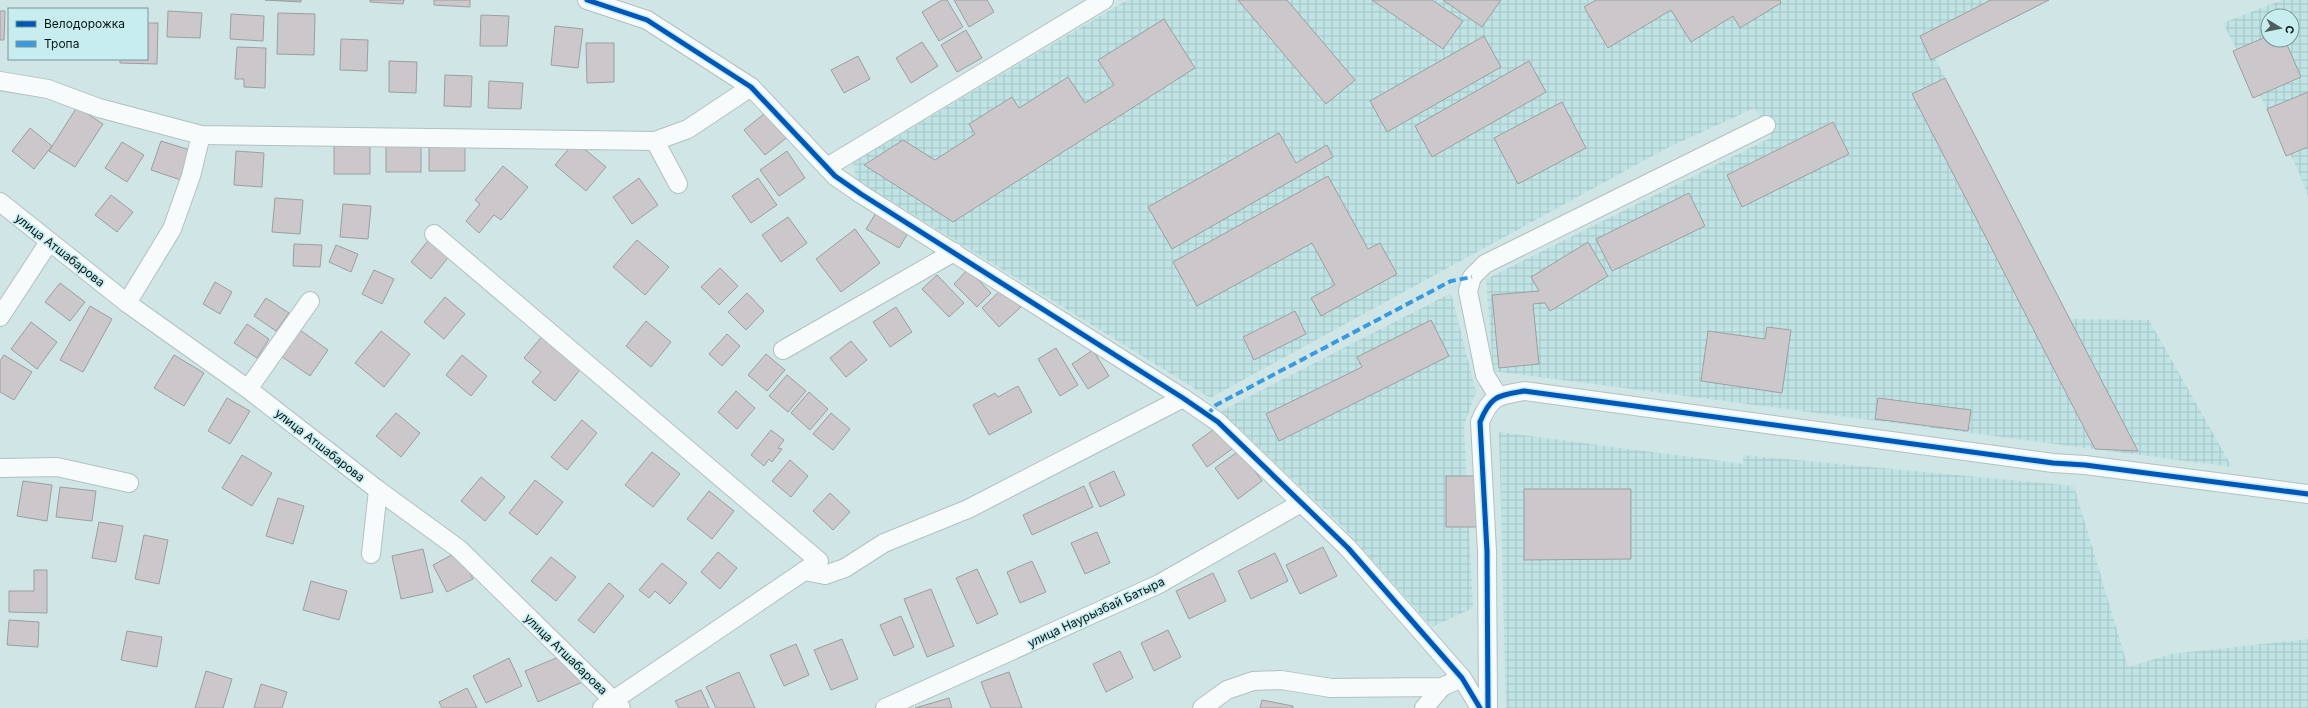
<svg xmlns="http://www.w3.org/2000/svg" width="2308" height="708" font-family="Inter,sans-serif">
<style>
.industrial{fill:url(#industrial-grid);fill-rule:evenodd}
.building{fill:#cbc7ca;stroke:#9b9fa0}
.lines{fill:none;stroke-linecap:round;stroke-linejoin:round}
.minor-casing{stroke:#b0c1c2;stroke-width:20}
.minor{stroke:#f8fbfb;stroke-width:18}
.quiet{stroke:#399adf;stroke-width:4;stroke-dasharray:8 4;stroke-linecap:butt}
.cycleway-casing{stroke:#c7edef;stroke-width:8}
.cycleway{stroke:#0057b8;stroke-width:5}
.labels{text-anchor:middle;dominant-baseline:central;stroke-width:3.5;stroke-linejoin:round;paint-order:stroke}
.street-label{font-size:12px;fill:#071415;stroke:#c7edef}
</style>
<defs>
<pattern id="industrial-grid" width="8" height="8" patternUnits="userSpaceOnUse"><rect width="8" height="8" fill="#c0e4e5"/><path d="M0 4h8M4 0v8" fill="none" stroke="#a4c3c4"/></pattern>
</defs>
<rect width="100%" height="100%" fill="#d0e5e6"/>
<g class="industrial">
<path d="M1127,0H2039L1934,56L2068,319L2149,320L2232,467L1493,371L1486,279L1772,137L1755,108L1667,148L1210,398L856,179L853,163Z"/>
<path d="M2282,0H2308V196L2298,170L2223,23ZM2268,16H2292V40H2268Z"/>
<path d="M1451,293L1476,392L1464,425L1473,608L1432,627L1344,528L1221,411Z"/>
<path d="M1499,432L1744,464L1742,455L2074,486L2128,667L2171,654L2308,639V708H1506Z"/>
</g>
<g class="building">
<path d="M265,0H301V2Z"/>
<path d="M370,0H404L403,4L370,2Z"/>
<path d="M434,0H470V7L434,5Z"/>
<path d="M942,0H947L963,27L939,41L922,12Z"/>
<path d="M954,0H987L994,12L969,27Z"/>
<path d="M1238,0H1287L1355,80L1326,104Z"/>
<path d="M1372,0H1432L1463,21L1443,49Z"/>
<path d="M1443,0H1501L1482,27Z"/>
<path d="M1596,0H1780L1781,3L1740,28L1733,16L1691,42L1671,10L1608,48L1584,7Z"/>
<path d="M1991,0H2049L1931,60L1920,36Z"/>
<path d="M0,11H5L4,40H0Z"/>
<path d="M168,11L202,13L200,38L167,37Z"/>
<path d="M278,13L315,14L314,55L277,54Z"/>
<path d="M231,14L264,16L263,41L230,39Z"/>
<path d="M481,15L509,16L507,46H480Z"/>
<path d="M1164,19L1195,68L953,222L864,165L903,140L935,160L975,134L969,124L1012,97L1019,108L1068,77L1085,103L1114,85L1098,60Z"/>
<path d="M147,23H158L157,64L120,63V59H147Z"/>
<path d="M555,26L583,29L578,68L551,65Z"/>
<path d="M966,30L982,58L957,72L941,45Z"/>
<path d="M1484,36L1501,67L1387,132L1370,101Z"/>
<path d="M2268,36V40H2285L2301,77L2253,98L2233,51Z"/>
<path d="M341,39L368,40L367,71L340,70Z"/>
<path d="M922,42L938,66L911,83L896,58Z"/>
<path d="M586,43H614V82L587,83Z"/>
<path d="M237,47L266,48L265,88L244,87V79H235Z"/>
<path d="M858,56L870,79L844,93L831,70Z"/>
<path d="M389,61L417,62L416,93L389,92Z"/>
<path d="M1529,61L1546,92L1432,157L1415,126Z"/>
<path d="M445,75L472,76L471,107L444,106Z"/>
<path d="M1945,78L2138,451L2095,449L1912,94Z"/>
<path d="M489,81L523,83L521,109L488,108Z"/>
<path d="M2308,92V147L2286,156L2267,109Z"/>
<path d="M1562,102L1586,148L1518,184L1494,138Z"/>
<path d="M77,107L103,124L75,167L49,151Z"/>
<path d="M769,110L790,135L765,155L744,130Z"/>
<path d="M1833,122L1849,154L1742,207L1727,175Z"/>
<path d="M30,128L52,146L34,169L12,151Z"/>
<path d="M1279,133L1296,163L1327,145L1333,157L1172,249L1148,207Z"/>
<path d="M161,141L193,151L184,181L151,170Z"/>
<path d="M575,141L606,167L586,191L555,165Z"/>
<path d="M122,142L144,155L127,182L105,168Z"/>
<path d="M429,143L465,144V171H429Z"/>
<rect x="386" y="145" width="35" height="27"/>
<rect x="334" y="146" width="36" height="28"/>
<path d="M236,151L264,153L262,187L234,185Z"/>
<path d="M787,151L805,178L779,196L760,170Z"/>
<path d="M503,166L528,187L501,220L494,215L479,233L466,221L480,204L475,200Z"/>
<path d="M1328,176L1368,249L1380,243L1397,274L1321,316L1311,298L1335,285L1312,243L1197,306L1173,262Z"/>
<path d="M639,178L658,205L632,224L613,197Z"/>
<path d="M758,178L777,205L751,223L732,196Z"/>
<path d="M1689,193L1705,226L1612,271L1596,239Z"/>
<path d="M111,195L133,212L117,232L95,215Z"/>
<path d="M275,198L303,200L300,234L272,232Z"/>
<path d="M343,204L371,206L368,239L340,237Z"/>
<path d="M879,208L911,228L899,248L866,229Z"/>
<path d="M788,217L807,243L781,262L762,235Z"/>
<path d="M855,229L880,263L841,292L816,259Z"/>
<path d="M431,237L451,254L431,279L411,262Z"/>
<path d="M637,240L669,267L645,295L613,267Z"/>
<path d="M1588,242L1608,276L1550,311L1545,303L1533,304L1539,364L1499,368L1492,295L1539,291L1531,277Z"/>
<path d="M294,244L322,245L320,267L293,266Z"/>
<path d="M336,245L358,254L351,272L329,262Z"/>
<path d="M720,268L738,286L719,305L701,287Z"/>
<path d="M968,269L991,293L977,307L954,284Z"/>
<path d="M374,270L394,279L382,304L362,294Z"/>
<path d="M937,275L964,303L949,317L922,289Z"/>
<path d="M215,282L232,292L220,314L203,304Z"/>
<path d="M60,283L85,302L70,321L45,302Z"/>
<path d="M1003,288L1021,307L999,327L982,308Z"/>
<path d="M747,293L764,311L746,330L728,312Z"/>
<path d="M445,297L465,314L444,339L424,322Z"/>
<path d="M266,298L289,313L276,331L254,316Z"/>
<path d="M90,306L112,319L83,372L60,360Z"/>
<path d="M896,307L912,332L890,347L873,322Z"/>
<path d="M1295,311L1306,334L1254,360L1243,337Z"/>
<path d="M1431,320L1449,356L1279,441L1266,414L1362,367L1357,357Z"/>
<path d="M646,321L671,342L651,367L626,346Z"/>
<path d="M31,322L57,342L37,369L11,349Z"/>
<path d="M247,324L269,339L257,358L234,343Z"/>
<path d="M1767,327L1791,330L1782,393L1701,381L1708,331L1765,339Z"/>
<path d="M300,330L328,350L310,376L281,356Z"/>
<path d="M381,331L410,354L384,387L355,363Z"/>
<path d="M544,334L583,366L555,401L532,382L541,372L524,358Z"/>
<path d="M727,334L740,346L722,366L709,354Z"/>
<path d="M851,341L867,360L846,377L830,358Z"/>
<path d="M1056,348L1078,385L1060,396L1038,359Z"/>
<path d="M1093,350L1109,376L1088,389L1072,364Z"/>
<path d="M766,354L785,370L767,391L748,375Z"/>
<path d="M4,355L32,372L14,400L0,392V361Z"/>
<path d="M174,355L204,373L184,406L154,388Z"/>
<path d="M462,355L487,376L471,396L446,375Z"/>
<path d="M787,375L806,391L788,412L769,396Z"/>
<path d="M1018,386L1032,412L989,435L973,405L995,393L998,397Z"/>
<path d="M736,391L755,408L737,429L718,412Z"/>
<path d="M809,392L828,409L810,430L791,413Z"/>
<path d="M227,398L250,411L230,444L208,431Z"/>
<path d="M1878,398L1971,410L1968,431L1875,419Z"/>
<path d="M396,413L420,433L401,457L376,436Z"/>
<path d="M831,413L850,429L833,450L813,434Z"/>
<path d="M582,420L597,433L567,470L551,457Z"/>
<path d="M1217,427L1232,449L1207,467L1192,445Z"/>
<path d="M771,430L784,440L778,448L782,449L772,462L769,459L764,466L751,455Z"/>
<path d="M1240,450L1262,481L1238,499L1215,468Z"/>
<path d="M652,452L680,474L653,507L625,485Z"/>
<path d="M242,455L272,473L252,506L222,488Z"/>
<path d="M790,460L808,476L791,497L772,481Z"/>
<path d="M1114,471L1125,495L1100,507L1089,483Z"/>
<path d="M1446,476H1476L1477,527H1446Z"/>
<path d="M481,477L505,497L485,521L461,501Z"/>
<path d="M535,480L563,502L537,535L509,513Z"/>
<path d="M23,481L52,485L47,521L17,516Z"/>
<path d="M1084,486L1093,507L1032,535L1023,515Z"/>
<path d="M60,487L96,491L92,521L56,517Z"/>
<path d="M1524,489H1631V559L1524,560Z"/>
<path d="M709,491L734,511L712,539L687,519Z"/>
<path d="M830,493L850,512L833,530L813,511Z"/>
<path d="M278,498L304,506L293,544L266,536Z"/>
<path d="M99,522L123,526L116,562L92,558Z"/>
<path d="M1097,532L1110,563L1085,574L1071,543Z"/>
<path d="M144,535L168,540L159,584L135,579Z"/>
<path d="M1323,547L1337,576L1300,594L1286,565Z"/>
<path d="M423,549L433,592L401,599L392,556Z"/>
<path d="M459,551L473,579L447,592L433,565Z"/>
<path d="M718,552L737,568L720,589L701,572Z"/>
<path d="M1275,553L1288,581L1251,599L1238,571Z"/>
<path d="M551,557L576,577L556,601L531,581Z"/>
<path d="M1032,561L1046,592L1020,603L1007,572Z"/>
<path d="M662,563L687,583L670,604L655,591L649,598L639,590Z"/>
<path d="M977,569L998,614L977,624L956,578Z"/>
<path d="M34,570H47V613L9,612V591H34Z"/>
<path d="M1213,573L1226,601L1189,619L1176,591Z"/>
<path d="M311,581L347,591L339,620L303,610Z"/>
<path d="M609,583L624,596L594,633L578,620Z"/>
<path d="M931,589L954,646L927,657L904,599Z"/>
<path d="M901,616L914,647L894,656L880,625Z"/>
<path d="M9,620L39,622L38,647L7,645Z"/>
<path d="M1168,630L1181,657L1154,671L1141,643Z"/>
<path d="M127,631L162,637L157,667L121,660Z"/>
<path d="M842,639L858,679L831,690L814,650Z"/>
<path d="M796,644L809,675L784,686L770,655Z"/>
<path d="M1120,651L1133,678L1106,692L1093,664Z"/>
<path d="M561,656L587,680L538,702L525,671Z"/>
<path d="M509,658L522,686L486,703L473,676Z"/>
<path d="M206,671L232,679L223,708H195Z"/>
<path d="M739,672L755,708H716L706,687Z"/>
<path d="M1009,672L1022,708H991L981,682Z"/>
<path d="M261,684L287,692L282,708H254Z"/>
<path d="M467,688L477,708H442L439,702Z"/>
<path d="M701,690L709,708H679L675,701Z"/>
<path d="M949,698L952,708H915Z"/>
<path d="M1262,700L1293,706V708H1260Z"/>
</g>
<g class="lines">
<g class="minor-casing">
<g id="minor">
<path d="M587,0L647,20L751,87L835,176L861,194L1183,398L1218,422L1348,548L1462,678L1480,708"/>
<path d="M0,81L48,89L99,108L201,135L655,141L688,129L751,87"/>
<path d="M655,141L678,184"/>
<path d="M827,167L1104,0"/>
<path d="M0,202L127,303L248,389L378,490L459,549L621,708"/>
<path d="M434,234L819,561L602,708"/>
<path d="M127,303L172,229L191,176L201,135"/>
<path d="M0,317L49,242"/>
<path d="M783,350L954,252"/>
<path d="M248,389L310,301"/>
<path d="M1498,396L1485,375L1468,291L1472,277L1485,264L1766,125"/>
<path d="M0,468L57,467L129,483"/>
<path d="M371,554L378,490"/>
<path d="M804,571L825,575L845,568L884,543L968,509L1183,398"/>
<path d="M885,708L1159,584L1301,503"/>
<path d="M1202,708L1227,690L1253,681L1281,680L1331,688L1442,687L1462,678"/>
<path d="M1424,708L1442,687"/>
<path d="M1488,708L1487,551L1480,422C1491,395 1498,396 1524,391L2053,463L2085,465L2308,494"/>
</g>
</g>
<use href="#minor" class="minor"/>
<path class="quiet" d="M1207,415L1216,405L1451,281L1472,277"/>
<g class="cycleway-casing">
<g id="cycleway">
<path d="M587,0L647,20L751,87L835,176L861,194L1183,398L1218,422L1348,548L1462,678L1480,708"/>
<path d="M1488,708L1487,551L1480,422C1491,395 1498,396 1524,391L2053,463L2085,465L2308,494"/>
</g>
</g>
<use href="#cycleway" class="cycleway"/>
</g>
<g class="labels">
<g class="street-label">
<text transform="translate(60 250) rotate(38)">улица Атшабарова</text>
<text transform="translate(320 445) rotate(38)">улица Атшабарова</text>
<text transform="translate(1096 612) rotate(-25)">улица Наурызбай Батыра</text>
<text transform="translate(566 654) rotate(44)">улица Атшабарова</text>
</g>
</g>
<rect x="8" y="8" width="140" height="52" fill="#c7edef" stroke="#7a9698"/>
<rect x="16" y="21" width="20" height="6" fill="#0057b8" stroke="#7a9698"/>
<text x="44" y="28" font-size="12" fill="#071415">Велодорожка</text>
<rect x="16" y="41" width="20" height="6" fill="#399adf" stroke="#7a9698"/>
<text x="44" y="48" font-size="12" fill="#071415">Тропа</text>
<g transform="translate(2280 28) rotate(100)"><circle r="19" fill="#c7edef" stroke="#7a9698"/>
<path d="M0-3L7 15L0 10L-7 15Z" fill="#4d5d5e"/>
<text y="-6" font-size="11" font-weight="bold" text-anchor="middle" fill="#071415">С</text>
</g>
</svg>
